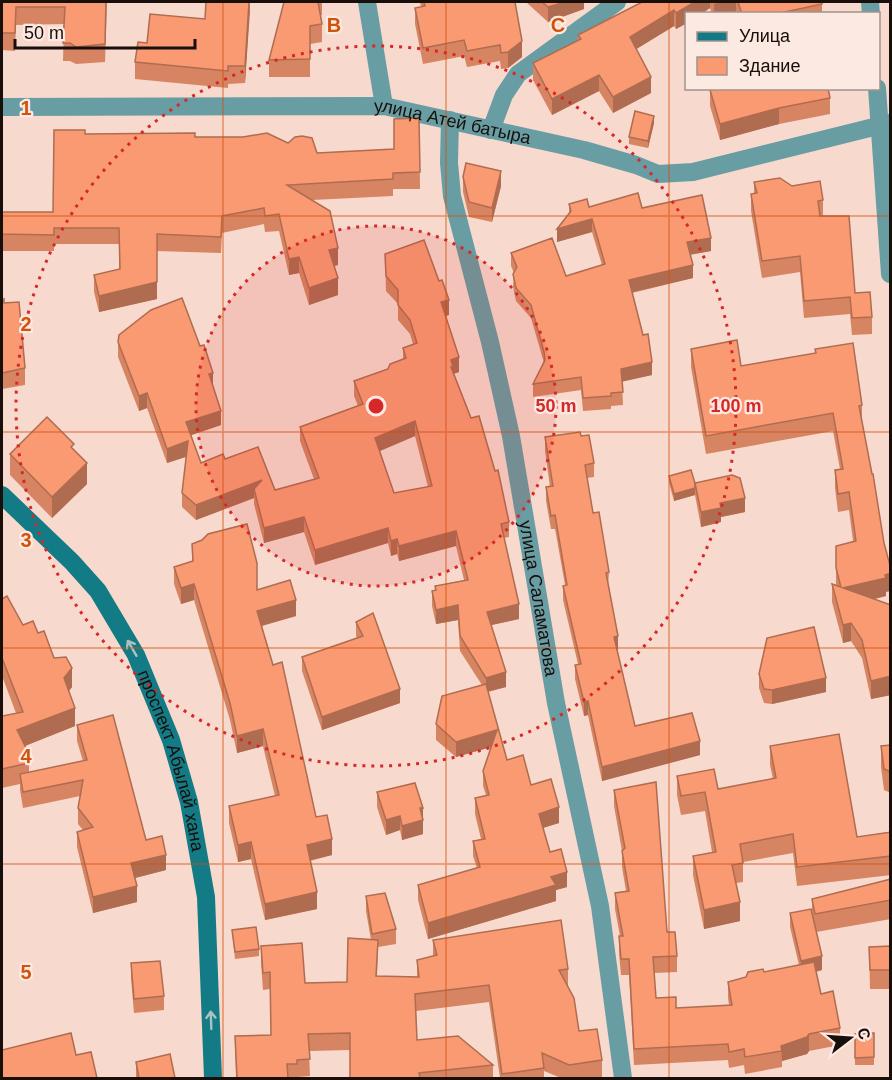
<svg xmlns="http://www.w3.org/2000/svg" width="892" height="1080" font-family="Arial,sans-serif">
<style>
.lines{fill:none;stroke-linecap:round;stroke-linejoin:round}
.street{stroke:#679da3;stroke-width:18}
.secondary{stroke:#137b85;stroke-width:18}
.wall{fill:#d78462;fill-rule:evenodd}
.shaded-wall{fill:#af6c50}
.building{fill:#fa9a72;stroke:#af6c50;stroke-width:1.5;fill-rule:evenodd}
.oneway{stroke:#aac2c1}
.grid{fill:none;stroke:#d3520c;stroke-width:1.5;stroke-opacity:0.55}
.ring{fill:none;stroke:#d62828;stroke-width:3;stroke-dasharray:3 6}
.labels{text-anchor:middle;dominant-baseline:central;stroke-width:4.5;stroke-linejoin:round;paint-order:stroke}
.street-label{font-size:18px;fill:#180f0b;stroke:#fce9e2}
.grid-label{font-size:20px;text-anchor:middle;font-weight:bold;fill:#d3520c;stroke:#fce9e2;stroke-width:4.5;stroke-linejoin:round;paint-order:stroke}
.centre{fill:#d62828;stroke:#fce9e2;stroke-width:3}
.ring-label{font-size:18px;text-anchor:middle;font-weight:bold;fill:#d62828;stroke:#fce9e2;stroke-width:4.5;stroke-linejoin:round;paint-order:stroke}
</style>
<rect width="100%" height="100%" fill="#f7d9cd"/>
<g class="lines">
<g class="street">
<path d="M367,2L384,106"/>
<path d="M870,2L871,14"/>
<path d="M877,88L890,274"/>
<path id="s1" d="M2,107L384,106L584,150L636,165L658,174L693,172L890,123"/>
<path id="s2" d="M450,120L449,163L452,196L490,342L511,436L556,703L600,906L623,1078"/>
<path d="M491,130L504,95L518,74L617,2"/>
</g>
<path class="secondary" id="s3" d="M2,495L72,562L98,591L136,655L171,740L189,802L206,897L213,1078"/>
</g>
<g class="wall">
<path d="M2,2H107L105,62L76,64L70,61H63L64,24L16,25L15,51L2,50Z"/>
<path d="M250,2L245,83L228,84V88L135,79V62L147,43Z"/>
<path d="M284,2H322V15H320L322,24V42L310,44V77H269V60Z"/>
<path d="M420,2H515L522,57L508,68L501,69L500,61L467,67L464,56L423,64L415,24V8L421,7Z"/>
<path d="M526,2H584V9L548,22Z"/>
<path d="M642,2H822V14H737L736,11L731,14H712L710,8L701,14H687V23L676,29L674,26L636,49L651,93L613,113L599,91L552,115L533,80V63L578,41V35Z"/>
<path d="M710,90L830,98V114L779,124L720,140L710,106Z"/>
<path d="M419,118L420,189H393V196L312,200L338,265L334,266L338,295L309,305L299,273L289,275L279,231L265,232L264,224L222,233L221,253L157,251V299L99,312L94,292V275L119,270V244H54V251H2V212H53L85,134L195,137L288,143L317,153L394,149Z"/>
<path d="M654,123L648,148L629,144V137Z"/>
<path d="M463,177L501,186L492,222L469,217L463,192Z"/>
<path d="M754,182L792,186L823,200V216L855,293L872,317V334L852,335L850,314L804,318L800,272L762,278L751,211V194H754Z"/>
<path d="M569,204L589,207L642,208L711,251L690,255L693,278L632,293L652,375L622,381L623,405L611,406V409L583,411L581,390L533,397V384L544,363L531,318L516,301L513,287L514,273L511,266V253L566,276L602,265L592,232L557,242L569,213Z"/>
<path d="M385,254L449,315L446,316L459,372L453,374L509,522V537L504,538L519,619L491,625L506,687L488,692L507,760L531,785L559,823L543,828L550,852L567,887L556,890V901L428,939L418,900V885L477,868L473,856V841L481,839L475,814V798L486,795L483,786V771L492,747L456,757L436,740V724L482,685L460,651L458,620L436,624L432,606V591H435V586L464,580L456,546L399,561L397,554L391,556L388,543L315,565L304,532L264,543L254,504V498L196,520L182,507V493L186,457L167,463L147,408L139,411L118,357V342L213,387L221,425L191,435L201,463L225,459L275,490L314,479L300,441V427L358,406L354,396V381L388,369L403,359V348L413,344L410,334L398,320V304L386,291ZM415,436L428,487L394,493L380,451Z"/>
<path d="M2,300L4,303L25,368V385L2,389Z"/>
<path d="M691,349L741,366L815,353V349L862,405V423L886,592V596L875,599L891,605V695L871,699L862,658L851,641L843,643L832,602V584L836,586V546L853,541L849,510L838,512L835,488V470L840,469L833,431L706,454L691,367Z"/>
<path d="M581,436L594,463V477L587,478L593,513L609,572L608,586L618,650H617L635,726L700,755L602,781L588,715L584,716L575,679V665L578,664L563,600V586L565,585L556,534L555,529H551L546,501V487H550L545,451V437Z"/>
<path d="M10,454L87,484L52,518L10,475Z"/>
<path d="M669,476L695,483L745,512L721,517V522L701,527L695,495L674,501L669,483Z"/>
<path d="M192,544L296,616L262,626L316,817L332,855L310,861L317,909L265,920L251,859L238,862L229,823V806L275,796L263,746L237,753L230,720L194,600L181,604L174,584V567L192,562Z"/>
<path d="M2,599L23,625L38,633L72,687L69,691L75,726L25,746L29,763V772L83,761L77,741V725L146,840L166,870L135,878L137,902L93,913L77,847V832L83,830L78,824V808L80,796L23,808L20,790V784L2,788V716L16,713L2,676Z"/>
<path d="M356,622L400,703L322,730L302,671V657L357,638L356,636Z"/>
<path d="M759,674L826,692L772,704L764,703L759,688Z"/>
<path d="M891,745V793L884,790L881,767V746Z"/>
<path d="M770,746L857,837L891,832V875L797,886L793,853L743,862V882L736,883L740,921L704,929L693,875V856L712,852L705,811L681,815L677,795V776L718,789L773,779L770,765Z"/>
<path d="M614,790L677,956V972L654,973L656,998L676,1008L729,1005L728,998V982L764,972L799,965L790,927V913L812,914V899L891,879V919L816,932L822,970L816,972L821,994L840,1028V1045L809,1051L807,1054L782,1061V1067L745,1074L744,1065L729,1068L728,1060L634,1065L629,975H621L619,953V936H620L615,909V893L626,891L622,867V851L614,806Z"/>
<path d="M377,792L423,818V834L402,840L400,830L386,835L377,807Z"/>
<path d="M366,896L396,929V944L378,947L377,976L417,977V960L433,956V940L568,969V986L579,1031L602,1060V1077L592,1078H561L544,1071V1078H500L489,1002L416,1011L417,1040L493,1065V1078H350V1050L309,1051L310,1076L297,1077V1078H236L235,1036L271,1035L270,989L263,990L261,963V946L305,983L347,982L371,940L366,911Z"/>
<path d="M232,930L259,949V956L235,959Z"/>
<path d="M891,946V989H870L869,947Z"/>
<path d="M131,963L164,996V1010L134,1013L131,978Z"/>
<path d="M874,1033V1065H855V1034Z"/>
<path d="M136,1062L175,1078H136Z"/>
</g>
<g class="shaded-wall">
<path d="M249,2L250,11L245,83V66Z"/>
<path d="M565,2H584V9L548,22V7Z"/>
<path d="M695,2H710V8L701,14H687V23L676,29V13Z"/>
<path d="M720,2H736V11L731,14H714V4Z"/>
<path d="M674,10V26L630,53V37Z"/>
<path d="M522,41V57L508,68V52Z"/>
<path d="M599,75V91L552,115V99Z"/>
<path d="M651,77V93L613,113V97Z"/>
<path d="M779,108V124L720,140V124Z"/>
<path d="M654,116V123L648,148V141Z"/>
<path d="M501,171V186L492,222V208Z"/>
<path d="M592,219V232L557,242V229Z"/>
<path d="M711,238V251L687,255V242Z"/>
<path d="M338,248V265L329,267V250Z"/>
<path d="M299,257V273L289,275V259Z"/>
<path d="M693,265V278L629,293V280Z"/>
<path d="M338,278V295L309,305V288Z"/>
<path d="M157,282V299L99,312V296Z"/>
<path d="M449,300V315L441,317V302Z"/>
<path d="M459,357V372L453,374L451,382V360Z"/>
<path d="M652,362V375L621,382V369Z"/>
<path d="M213,373V388L209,374Z"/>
<path d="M147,393V408L139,411V396Z"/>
<path d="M221,411V425L186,437V422Z"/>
<path d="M415,421V436L375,453V438Z"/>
<path d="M188,441V456L167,463V449Z"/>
<path d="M87,463V484L52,518V497Z"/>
<path d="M262,480L254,489V498L196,520V505Z"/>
<path d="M695,488V495L674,501V494Z"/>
<path d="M745,498V512L721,517V522L701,527V512L720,503Z"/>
<path d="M304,517V532L264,543V528Z"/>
<path d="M388,528V543L315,565V550Z"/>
<path d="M456,531V546L399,561V546Z"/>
<path d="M397,539V554L391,556V541Z"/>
<path d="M891,573V591L886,592V596L843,606V588Z"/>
<path d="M194,584V600L181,604V588Z"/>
<path d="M296,600V616L257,627V611Z"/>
<path d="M519,604V619L487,626V612Z"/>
<path d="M458,605V620L436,624V610Z"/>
<path d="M851,623V641L843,643V625Z"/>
<path d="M618,636V650L614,651V637Z"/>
<path d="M72,668V687L64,697V678Z"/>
<path d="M506,672V687L486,692V678Z"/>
<path d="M891,676V695L871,699V681Z"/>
<path d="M826,678V692L772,704V690Z"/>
<path d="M400,689V703L322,730V717Z"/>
<path d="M588,701V715L584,716V702Z"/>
<path d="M75,708V726L17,749V730Z"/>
<path d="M263,729V746L237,753V736Z"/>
<path d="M497,730V745L456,757V742Z"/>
<path d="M700,741V755L602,781V767Z"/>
<path d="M559,807V823L539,829V814Z"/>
<path d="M420,808H423V834L402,840V826Z"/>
<path d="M400,816V830L386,835V820Z"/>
<path d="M332,839V855L307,861V845Z"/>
<path d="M251,842V859L238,862V845Z"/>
<path d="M166,855V870L131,879V863Z"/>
<path d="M567,872V887L556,890V901L428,939V923L551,877Z"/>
<path d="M137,886V902L93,913V897Z"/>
<path d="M317,892V909L265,920V904Z"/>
<path d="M740,902V921L704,929V910Z"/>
<path d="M822,956V970L801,975V961Z"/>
<path d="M809,1034V1051L807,1054L782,1061L781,1046Z"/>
</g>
<g class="building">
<path d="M2,2H106L105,44L76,47L70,43H63L65,7H16L15,33H2Z"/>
<path d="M206,2H249L245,66H228V71L135,62L138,42L147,43L150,14L205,19Z"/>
<path d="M284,2H318L322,24L310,26V59L269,60Z"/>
<path d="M424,2H515L522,41L508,52L501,53L500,45L467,51L464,40L423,48L415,8L425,6Z"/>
<path d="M542,2H565L548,7Z"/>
<path d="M642,2H695L676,13L674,10L630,37L651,77L613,97L599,75L552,99L533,63L581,39L578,35Z"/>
<path d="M738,2H822V4L776,14H742Z"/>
<path d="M717,88H828L830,98L779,108L720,124L710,90Z"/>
<path d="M635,111L654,116L648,141L629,137Z"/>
<path d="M419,118L420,172L393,173V179L287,185L330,211L338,248L329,250L338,278L309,288L299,257L289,259L279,214L265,216L264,208L222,216L221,237L157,234V282L99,296L94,275L120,269L119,228H54V235L2,234V212H53L54,130H85V134L195,133V137H243L267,133L288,143L295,137L302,136L312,138L317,153L394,149V119Z"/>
<path d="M466,163L501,171L492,208L469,202L463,177Z"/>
<path d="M780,178L792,186L820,181L823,200L818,201L820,216H849L855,293L870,292L872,317L852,318L850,297L804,301L800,256L762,261L751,194L757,193L754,182Z"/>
<path d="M638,193L642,208L702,195L711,238L687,242L693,265L629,280L643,335L648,334L652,362L621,369L623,392L611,393V396L583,398L581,377L533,384L545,360L544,352L531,305L516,288L513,274L517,267L511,253L552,238L566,276L605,264L592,219L557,229L571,211L569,204L587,199L589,207Z"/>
<path d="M424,240L439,281L442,280L449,300L441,302L459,357L451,360L453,367H451L471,418L479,416L495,471L498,470L509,522L501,524L519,604L487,612L506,672L486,678L460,636L458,605L436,610L432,591L436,590L435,586L468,580L456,531L399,546L397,539L391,541L388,528L315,550L304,517L264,528L254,489L262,480L196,505L182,493L188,441L167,449L147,393L139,396L118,342L119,335L151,310L182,298L200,346L204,345L213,373L209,374L221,411L186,422L201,463L223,454L225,459L258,447L275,490L319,478L300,427L363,404L354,381L388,369L390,364L406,358L403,348L417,343L410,320L398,305V290L386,276L385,254ZM415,421L432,486L394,493L375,438Z"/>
<path d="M4,299V303L19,302L25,368L2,373V300Z"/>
<path d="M737,340L741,366L816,353L815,349L853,343L862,405L859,406L872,474H873L884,543L891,569V573L885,575L886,578L843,588L891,605V676L871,681L862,640L851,623L843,625L832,584L841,587L836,568V546L856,541L849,492L838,494L835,470L843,469L833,413L706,436L691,349Z"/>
<path d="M47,417L74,444L71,447L87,463L52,497L10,454Z"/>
<path d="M580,432L581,436L589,435L594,463L585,465L593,513L599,512L609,572L606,573L618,636L614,637L635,726L692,713L700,741L602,767L588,701L584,702L575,665L581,664L563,586L567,585L556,521L555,515L551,516L546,487L553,486L545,437Z"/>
<path d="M691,470L695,483V488L674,494L669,476Z"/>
<path d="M732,475L740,478L745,498L720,503L721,508L701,512L695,483Z"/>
<path d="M247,524L257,563V590L290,580L296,600L257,611L273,665L282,662L316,817L327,815L332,839L307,845L317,892L265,904L251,842L238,845L229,806L279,795L263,729L237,736L230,703L194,584L181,588L174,567L193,561L192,544L202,540L208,534Z"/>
<path d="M7,596L23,625L33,621L38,633L44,631L54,658L66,657L72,668L64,678L75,708L17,730L27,750L29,763L2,769V716L23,712L2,658V599Z"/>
<path d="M373,613L400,689L322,717L302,657L363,636L356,622Z"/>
<path d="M814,627L826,678L772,690L764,689L759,674L767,638Z"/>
<path d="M486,684L507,760L523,755L531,785L551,779L559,807L539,814L550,852L561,849L567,872L551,877L556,885L428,923L418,885L480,867L473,841L485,839L475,798L489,795L483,771L497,730L456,742L436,724L442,696Z"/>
<path d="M113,715L146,840L162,836L166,855L131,863L137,886L93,897L77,832L93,827L78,808L83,780L23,792L20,774L87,760L77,725Z"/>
<path d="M839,734L857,837L891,832V856L797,867L793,834L740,844L743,863L732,865L740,902L704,910L693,856L716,852L705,792L681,796L677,776L714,769L718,789L776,778L770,746Z"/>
<path d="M891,745V772L884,769L881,746Z"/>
<path d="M656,782L667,932H675L677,956L653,957L656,998L676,997V1008L732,1005L728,982L746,977L748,972L763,969L764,972L814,962L821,994L833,991L840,1028L809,1034L807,1037L781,1046L782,1051L745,1057L744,1049L729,1052L728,1044L634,1049L629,959H621L619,936H623L615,893L629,891L622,851L625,848L614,790Z"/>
<path d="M415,783L423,808H420L423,820L402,826L400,816L386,820L377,792Z"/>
<path d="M891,879V900L815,914L812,899Z"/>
<path d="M385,893L396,929L372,934L366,896Z"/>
<path d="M811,909L822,956L801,961L790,913Z"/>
<path d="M561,920L568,969L559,970L574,998L579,1031L597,1029L602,1060L569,1065L542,1053L544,1068L502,1074L489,985L415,994L417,1040L458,1036L493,1065L419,1073L420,1078H350V1033L308,1034L310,1059L297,1060V1064H287L288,1078H237L235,1036L271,1035L270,972L263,973L261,946L302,943L305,983L347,982L348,938L378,940L376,976L419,977L417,960L437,955L433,940Z"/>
<path d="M256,927L259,949L235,952L232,930Z"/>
<path d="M891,946V970H870L869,947Z"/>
<path d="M160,961L164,996L134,999L131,963Z"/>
<path d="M71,1033L76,1055L91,1052L97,1078H2V1050Z"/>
<path d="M874,1033V1057L855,1058V1034Z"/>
<path d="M170,1054L175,1078H139L136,1062Z"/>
</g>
<defs><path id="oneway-shaft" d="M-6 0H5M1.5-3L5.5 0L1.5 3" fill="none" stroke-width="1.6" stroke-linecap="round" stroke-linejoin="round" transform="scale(1.5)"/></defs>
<g class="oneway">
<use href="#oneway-shaft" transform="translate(132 648) rotate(-120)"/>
<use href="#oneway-shaft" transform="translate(211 1020) rotate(-92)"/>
</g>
<path class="grid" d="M223,2V1078M446,2V1078M669,2V1078M2,216H890M2,432H890M2,648H890M2,864H890"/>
<circle cx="376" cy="406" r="180" fill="#d62828" fill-opacity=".12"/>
<g class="ring">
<circle cx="376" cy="406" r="180"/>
<circle cx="376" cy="406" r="360"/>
</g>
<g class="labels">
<g class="street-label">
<text stroke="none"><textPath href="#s1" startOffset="452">улица Атей батыра</textPath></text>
<text stroke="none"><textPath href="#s2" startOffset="488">улица Саламатова</textPath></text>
<text stroke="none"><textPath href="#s3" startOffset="322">проспект Абылай хана</textPath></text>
</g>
</g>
<g class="grid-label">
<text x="334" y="32">B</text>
<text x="558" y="32">C</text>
<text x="26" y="115">1</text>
<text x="26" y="331">2</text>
<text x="26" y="547">3</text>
<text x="26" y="763">4</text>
<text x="26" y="979">5</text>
</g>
<circle cx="376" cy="406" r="9" class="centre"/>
<g class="ring-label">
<text x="556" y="412">50 m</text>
<text x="736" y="412">100 m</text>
</g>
<rect width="892" height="1080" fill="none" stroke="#180f0b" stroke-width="6"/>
<rect x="685" y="12" width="195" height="78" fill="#fce9e2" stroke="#a1928c" stroke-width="1.5"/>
<rect x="697" y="32" width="30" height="9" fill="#137b85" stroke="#a1928c" stroke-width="1.5"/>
<text x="739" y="42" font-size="18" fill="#180f0b">Улица</text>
<rect x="697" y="57" width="30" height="18" fill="#fa9a72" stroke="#a1928c" stroke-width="1.5"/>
<text x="739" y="72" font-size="18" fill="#180f0b">Здание</text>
<g transform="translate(850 1038) rotate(73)" stroke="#fce9e2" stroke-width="4.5" paint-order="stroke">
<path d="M0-4.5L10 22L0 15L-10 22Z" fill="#180f0b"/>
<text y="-9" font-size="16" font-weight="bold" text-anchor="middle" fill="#180f0b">С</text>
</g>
<path d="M15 39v9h180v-9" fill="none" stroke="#180f0b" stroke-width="3"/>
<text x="24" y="39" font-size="18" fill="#180f0b" stroke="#fce9e2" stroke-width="4.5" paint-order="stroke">50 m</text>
</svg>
